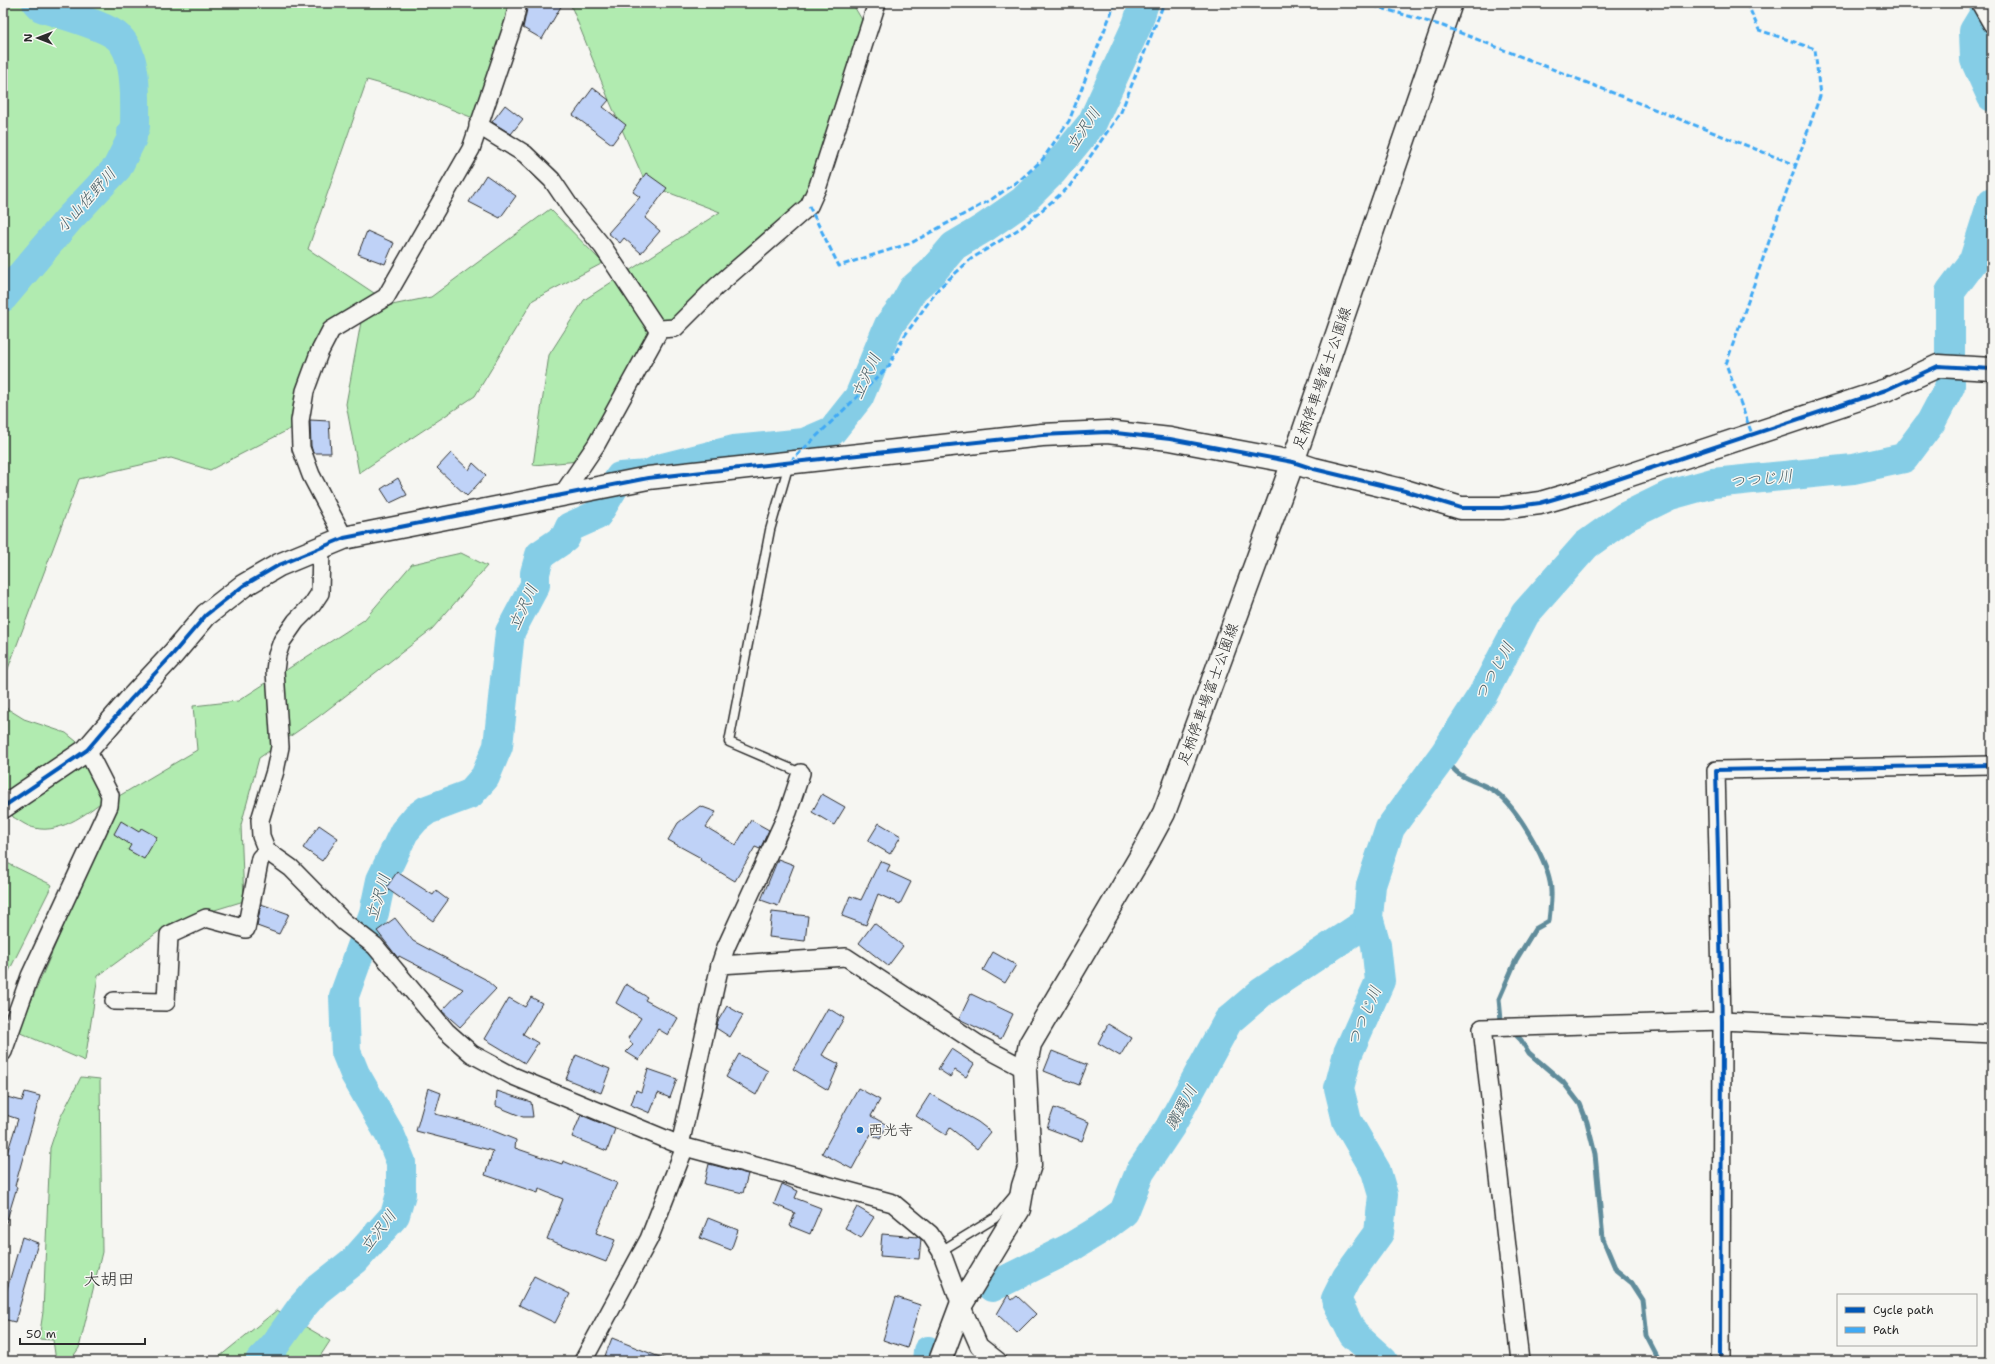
<svg xmlns="http://www.w3.org/2000/svg" width="1995" height="1364" font-family="'Shantell Sans','Klee One',sans-serif">
<style>
.green{fill:#b1ebb0;stroke:#6e8b6e}
.lines{fill:none;stroke-linecap:round;stroke-linejoin:round}
.stream{stroke:#618c9b;stroke-width:5}
.river{stroke:#85cde6;stroke-width:30}
.building{fill:#bfd2f7;stroke:#2b2b2b}
.lane-casing{stroke:#2b2b2b;stroke-width:11}
.street-casing{stroke:#2b2b2b;stroke-width:20}
.secondary-casing{stroke:#2b2b2b;stroke-width:25}
.lane{stroke:#f6f6f2;stroke-width:8}
.street{stroke:#f6f6f2;stroke-width:17}
.secondary{stroke:#f6f6f2;stroke-width:22}
.quiet{stroke:#3fa9f5;stroke-width:3;stroke-dasharray:6 3;stroke-linecap:butt}
.cycleway-casing{stroke:#f6f6f2;stroke-width:6}
.cycleway{stroke:#0057b8;stroke-width:4}
.poi-dot{fill:#1f6fb2;stroke:#f6f6f2;stroke-width:1.5}
.labels{text-anchor:middle;dominant-baseline:central;stroke-width:3;stroke-linejoin:round;paint-order:stroke}
.street-label{font-size:15px;fill:#2b2b2b;stroke:#f6f6f2}
.poi-label{font-size:15px;fill:#2b2b2b;stroke:#f6f6f2;text-anchor:start}
.water-label{font-size:16px;font-style:italic;fill:#465c63;stroke:#f6f6f2}
.quarter-label{font-size:17px;fill:#2b2b2b;stroke:#f6f6f2}
</style>
<rect width="100%" height="100%" fill="#f6f6f2"/>
<filter id="ink" filterUnits="userSpaceOnUse"><feTurbulence type="fractalNoise" baseFrequency=".025" numOctaves="2"/><feDisplacementMap in="SourceGraphic" scale="8" xChannelSelector="R" yChannelSelector="G"/><feConvolveMatrix kernelMatrix="1 2 1 2 8 2 1 2 1" color-interpolation-filters="sRGB"/></filter>
<g filter="url(#ink)">
<g class="green">
<path d="M3,3H511L478,120L406,91L367,80L308,249L380,297L325,341L292,428L210,470L171,458L79,479L3,682Z"/>
<path d="M570,3H852L873,38L813,190L716,287L658,330L580,461L533,465L549,355L584,300L720,212L646,184L609,100Z"/>
<path d="M550,209L603,263L533,300L475,396L359,473L346,404L363,311L431,297Z"/>
<path d="M461,553L487,566L432,629L318,717L259,758L241,825L244,901L169,924L98,976L85,1061L18,1032L119,796L197,750L193,706L238,701L364,620L412,564Z"/>
<path d="M3,706L24,719L66,733L87,750L110,795C92,810 61,835 35,828C28,827 20,821 13,817L3,787Z"/>
<path d="M3,861L52,885L8,973L3,971Z"/>
<path d="M81,1077L100,1079L102,1252L79,1348L70,1361H56L53,1340L39,1339L43,1312L50,1148L60,1118Z"/>
<path d="M277,1310L330,1341L317,1361H214Z"/>
</g>
<g class="lines">
<g class="stream">
<path d="M1445,753C1447,757 1449,763 1452,767C1462,781 1484,782 1497,793C1517,809 1545,856 1550,882C1553,894 1550,908 1549,921L1535,929L1516,960L1499,999L1501,1020L1504,1024"/>
<path d="M1513,1032L1521,1040L1529,1053L1563,1082L1580,1104L1587,1122L1595,1154L1603,1239L1616,1270L1632,1283L1643,1300L1647,1336L1658,1357L1673,1361"/>
</g>
<g class="river">
<path d="M1991,3L1974,31L1975,60L1992,97"/>
<path d="M3,297L68,220L117,168L132,138V132L135,127C135,103 138,56 119,38C106,25 60,14 41,7L37,3"/>
<path d="M992,1287L1068,1249L1101,1229L1124,1212L1140,1172L1170,1127L1228,1021L1262,992L1369,921"/>
<path d="M260,1361L274,1346L301,1308L316,1291L355,1260L395,1215L401,1194V1162L390,1135L355,1074L346,1052L344,996L374,913L381,880L404,832L416,818L427,810L470,794L485,777L498,746L510,632L535,585V573L540,555L565,538L570,527L597,515L620,477L648,475L662,468L734,450L804,443L832,431L859,397L889,325L903,307L913,289L931,273L954,246L984,228L1023,201L1052,172L1092,123L1137,25L1144,3"/>
<path d="M927,1361L928,1351"/>
<path d="M1383,1361L1353,1334L1336,1299L1347,1277L1379,1233L1383,1195L1376,1171L1347,1121L1339,1088L1348,1053L1380,981L1376,945L1368,917L1371,885L1390,828L1445,753L1483,694L1525,614L1586,545L1625,517L1670,495L1713,483L1853,469L1904,458L1931,422L1950,386V292L1974,260L1992,202"/>
</g>
</g>
<g class="building">
<path d="M530,3H563L542,39L523,28L527,9Z"/>
<path d="M593,88L609,100L603,107L626,125L612,144L573,115Z"/>
<path d="M505,105L523,119L511,134L492,122Z"/>
<path d="M646,173L667,188L645,218L660,231L641,253L624,238L620,243L608,233L640,197L633,192Z"/>
<path d="M486,175L516,196L500,218L469,202Z"/>
<path d="M367,231L394,243L385,264L358,254Z"/>
<path d="M310,420L329,421L331,453H313L311,446Z"/>
<path d="M451,453L469,470L473,463L486,475L467,496L437,468Z"/>
<path d="M398,478L407,495L390,503L381,489Z"/>
<path d="M822,794L845,807L834,825L812,812Z"/>
<path d="M700,806L716,812L706,827L736,845L751,820L769,830L760,849L755,847L735,881L700,860L701,858L668,840L678,823Z"/>
<path d="M121,821L139,832L141,828L157,837L144,859L128,850L131,845L114,834Z"/>
<path d="M879,823L901,836L890,854L868,841Z"/>
<path d="M319,825L338,838L322,861L303,848Z"/>
<path d="M778,859L794,865L778,906L761,900Z"/>
<path d="M880,861L890,865L887,871L911,882L900,904L878,894L866,925L842,916L850,896L861,900Z"/>
<path d="M397,872L433,895L436,891L448,900L433,921L386,888Z"/>
<path d="M261,904L289,914L279,934L257,926Z"/>
<path d="M772,912L808,916L805,941L769,937Z"/>
<path d="M395,918L413,941L485,979L496,989L460,1027L442,1011L463,989L399,956L398,958L377,931Z"/>
<path d="M874,923L903,946L888,966L859,943Z"/>
<path d="M993,952L1016,965L1005,983L983,970Z"/>
<path d="M626,984L647,997L645,1000L678,1018L668,1035L658,1029L639,1060L626,1052L633,1045L628,1038L641,1018L616,1003Z"/>
<path d="M971,994L1013,1014L1001,1039L959,1019Z"/>
<path d="M531,997L542,1003L523,1034L538,1043L525,1063L485,1039L509,998L525,1007Z"/>
<path d="M727,1006L743,1015L730,1037L716,1028L718,1021Z"/>
<path d="M828,1008L844,1018L822,1055L839,1064L828,1090L793,1069Z"/>
<path d="M1108,1024L1131,1038L1120,1056L1098,1043Z"/>
<path d="M951,1049L974,1064L966,1077L955,1070L950,1077L938,1069Z"/>
<path d="M1052,1051L1087,1065L1079,1085L1044,1071Z"/>
<path d="M739,1054L768,1071L756,1095L726,1077Z"/>
<path d="M576,1055L610,1069L601,1093L566,1079Z"/>
<path d="M648,1069L677,1079L670,1098L658,1093L650,1113L631,1105L636,1090L641,1092Z"/>
<path d="M428,1088L441,1093L435,1114L479,1125L516,1140L515,1148L562,1164L563,1161L617,1183L596,1233L615,1240L606,1262L547,1239L563,1199L539,1189L538,1193L485,1175L493,1151L416,1131Z"/>
<path d="M858,1088L880,1100L871,1116L887,1125L880,1139L871,1134L852,1169L822,1153Z"/>
<path d="M497,1091L531,1102L533,1117H523L496,1106Z"/>
<path d="M25,1092L40,1096L15,1186L17,1187L6,1223H3V1166L18,1119L3,1114V1096L22,1101Z"/>
<path d="M930,1094L978,1122L991,1132L977,1149L950,1128L946,1135L916,1116Z"/>
<path d="M1054,1108L1089,1122L1082,1141L1047,1128Z"/>
<path d="M581,1115L615,1129L607,1151L572,1137Z"/>
<path d="M709,1164L748,1174L743,1193L704,1184Z"/>
<path d="M782,1184L798,1191L795,1198L821,1208L810,1234L790,1226L795,1213L774,1204Z"/>
<path d="M857,1207L874,1217L861,1238L845,1228Z"/>
<path d="M708,1218L738,1230L731,1250L700,1238Z"/>
<path d="M882,1234L918,1237L921,1239L919,1259L880,1256Z"/>
<path d="M22,1237L38,1243L15,1322L3,1319V1303Z"/>
<path d="M534,1276L570,1294L555,1323L519,1305Z"/>
<path d="M1008,1295L1012,1300L1017,1296L1036,1314L1017,1333L997,1314Z"/>
<path d="M896,1297L920,1305L907,1348L883,1340Z"/>
<path d="M612,1338L667,1360V1361H603Z"/>
</g>
<g class="lines">
<g class="lane-casing">
<g id="lane">
<path d="M789,464L770,530L729,742L801,773"/>
<path d="M941,1251L995,1218L1016,1193"/>
</g>
</g>
<g class="street-casing">
<g id="street">
<path d="M1980,3L1992,24"/>
<path d="M478,125L525,154L552,180L571,208L603,247L658,330L660,329"/>
<path d="M562,495L596,445L660,329L675,328L716,287L809,206L818,186L877,3"/>
<path d="M344,538L311,475L301,448L300,421L305,391L319,353L331,330L386,297L471,149L514,22L518,3"/>
<path d="M321,548L320,593L312,605L296,621L282,641L277,655L275,671L280,747L275,771L260,820L261,836L267,851L291,868L344,922L375,946L446,1031L472,1054L513,1076L680,1145"/>
<path d="M720,965L726,947L788,812L801,773"/>
<path d="M114,1001L166,1002L169,935L206,918L246,929L260,858L267,851"/>
<path d="M3,1052L30,976L109,806L110,795L87,750"/>
<path d="M685,1147L893,1203L930,1234L941,1251L961,1305L979,1346L998,1361"/>
<path d="M583,1361L649,1239L685,1147L680,1145L720,965L846,957L978,1044L1025,1069"/>
<path d="M1520,1361L1482,1028L1722,1021L1992,1034"/>
<path d="M1721,1361L1722,1021L1716,770L1992,765"/>
</g>
</g>
<g class="secondary-casing">
<g id="secondary">
<path d="M3,807L87,750L131,699L173,654L206,615L243,586L279,565L344,538L648,478L1042,435L1107,432L1170,439L1293,462L1314,469L1405,491L1461,508H1502L1540,503L1585,490L1886,390L1938,366L1992,369"/>
<path d="M940,1361L961,1305L1019,1209L1023,1186L1030,1165L1025,1069L1030,1044L1139,859L1164,813L1293,462L1451,3"/>
</g>
</g>
<use href="#lane" class="lane"/>
<use href="#street" class="street"/>
<use href="#secondary" class="secondary"/>
<g class="quiet">
<path d="M1364,3L1443,26L1796,165"/>
<path d="M1747,3L1759,30L1815,49L1820,96L1726,364L1752,434"/>
<path d="M809,206L839,266L911,243L992,199L1020,180L1042,160L1069,121L1115,3"/>
<path d="M790,462L889,366L903,338L938,289L971,259L1022,227L1069,187L1121,112L1164,3"/>
</g>
<g class="cycleway-casing">
<g id="cycleway">
<path d="M3,807L87,750L131,699L173,654L206,615L243,586L279,565L344,538L648,478L1042,435L1107,432L1170,439L1293,462L1314,469L1405,491L1461,508H1502L1540,503L1585,490L1886,390L1938,366L1992,369"/>
<path d="M1721,1361L1722,1021L1716,770L1992,765"/>
</g>
</g>
<use href="#cycleway" class="cycleway"/>
</g>
</g>
<circle class="poi-dot" cx="860" cy="1130" r="4"/>
<g class="labels">
<g class="street-label">
<text transform="translate(1322 378) rotate(-71)">足柄停車場富士公園線</text>
<text transform="translate(1208 694) rotate(-70)">足柄停車場富士公園線</text>
</g>
<g class="poi-label">
<text x="868" y="1130">西光寺</text>
</g>
<g class="water-label">
<text transform="translate(1083 129) rotate(-56)">立沢川</text>
<text transform="translate(86 200) rotate(-48)">小山佐野川</text>
<text transform="translate(866 376) rotate(-65)">立沢川</text>
<text transform="translate(1761 479) rotate(-6)">つつじ川</text>
<text transform="translate(523 607) rotate(-65)">立沢川</text>
<text transform="translate(1494 671) rotate(-61)">つつじ川</text>
<text transform="translate(378 897) rotate(-73)">立沢川</text>
<text transform="translate(1364 1016) rotate(-67)">つつじ川</text>
<text transform="translate(1181 1107) rotate(-61)">躑躅川</text>
<text transform="translate(378 1231) rotate(-52)">立沢川</text>
</g>
<g class="quarter-label">
<text x="109" y="1279">大胡田</text>
</g>
</g>
<rect width="1995" height="1364" fill="none" stroke="#f6f6f2" stroke-width="16"/>
<rect x="8" y="8" width="1979" height="1348" fill="none" stroke="#2b2b2b" stroke-width="1.5" filter="url(#ink)"/>
<rect x="1837" y="1294" width="140" height="52" fill="#f6f6f2" stroke="#a5a5a2"/>
<rect x="1845" y="1307" width="20" height="6" fill="#0057b8" stroke="#a5a5a2"/>
<text x="1873" y="1314" font-size="12" fill="#2b2b2b">Cycle path</text>
<rect x="1845" y="1327" width="20" height="6" fill="#3fa9f5" stroke="#a5a5a2"/>
<text x="1873" y="1334" font-size="12" fill="#2b2b2b">Path</text>
<g transform="translate(38 38) rotate(270)" stroke="#f6f6f2" stroke-width="3" paint-order="stroke">
<path d="M0-3L7 15L0 10L-7 15Z" fill="#2b2b2b"/>
<text y="-6" font-size="11" font-weight="bold" text-anchor="middle" fill="#2b2b2b">N</text>
</g>
<path d="M20 1338v6h125v-6" fill="none" stroke="#2b2b2b" stroke-width="2"/>
<text x="26" y="1338" font-size="12" fill="#2b2b2b" stroke="#f6f6f2" stroke-width="3" paint-order="stroke">50 m</text>
</svg>
